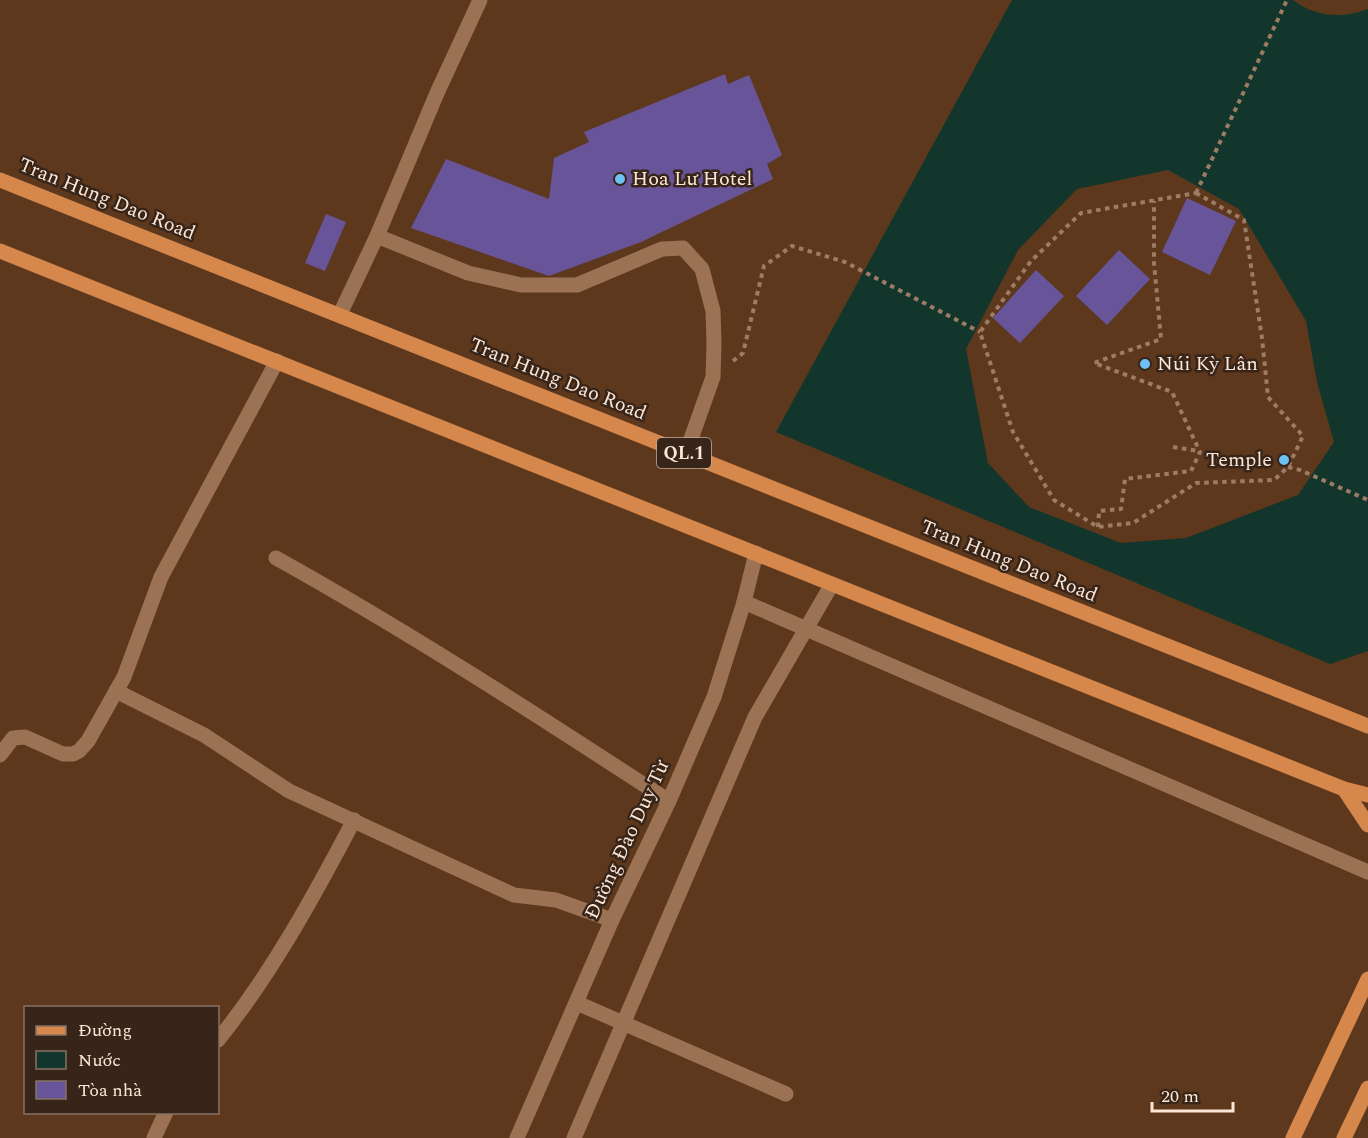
<svg xmlns="http://www.w3.org/2000/svg" width="1368" height="1138" font-family="Spectral,serif">
<style>
.water{fill:#12352c;fill-rule:evenodd}
.building{fill:#685498}
.lines{fill:none;stroke-linecap:round;stroke-linejoin:round}
.path{stroke:#9d7c66;stroke-width:4;stroke-dasharray:4.5 4.5;stroke-linecap:butt}
.minor{stroke:#9c7255;stroke-width:15}
.major{stroke:#d6884c;stroke-width:15}
.poi-dot{fill:#6dc2f3;stroke:#372519;stroke-width:2}
.labels{text-anchor:middle;dominant-baseline:central;stroke-width:5;stroke-linejoin:round;paint-order:stroke}
.shield{fill:#372519;stroke:#c2ab9d;stroke-width:1.5}
.shield-label{font-size:18px;font-weight:bold;fill:#fde5d5}
.poi-label{font-size:20px;fill:#fde5d5;stroke:#372519;text-anchor:start}
.street-label{font-size:20px;fill:#fde5d5;stroke:#372519}
</style>
<rect width="100%" height="100%" fill="#5e381d"/>
<path class="water" d="M1012,0H1293C1315,17 1343,19 1368,9V651L1330,664L776,432ZM1168,170L1239,209L1306,321L1317,382L1334,442L1298,495L1186,538L1121,543L1029,507L988,463L966,349L1018,250L1077,189Z"/>
<g class="building">
<path d="M725,74L728,84L749,75L782,155L767,164L773,179L641,242L549,276L411,228L446,159L549,199L554,158L589,142L584,132Z"/>
<path d="M1187,198L1236,221L1210,275L1162,252Z"/>
<path d="M326,214L346,222L325,271L305,263Z"/>
<path d="M1119,250L1150,279L1107,325L1076,296Z"/>
<path d="M1036,270L1064,296L1020,343L993,318Z"/>
</g>
<g class="lines">
<g class="path">
<path d="M1196,193L1244,220L1262,338L1268,397L1303,436L1288,467L1274,480L1196,483L1133,523L1098,527L1054,500L1013,432L980,332L1031,261L1081,213Z"/>
<path d="M1196,193L1287,0"/>
<path d="M733,361L743,353L764,266L792,246L845,262L980,332"/>
<path d="M1173,447L1199,451"/>
<path d="M1288,467L1300,470L1368,500"/>
<path d="M1098,527L1099,511L1121,509L1125,479L1191,471L1200,452L1172,392L1094,363L1161,339L1154,263V201"/>
</g>
<g class="minor">
<path d="M377,236L437,93L480,0"/>
<path d="M340,314L377,236L468,273L521,285H577L662,249L683,248L702,269L713,311L714,343L713,377L686,453"/>
<path d="M276,558C411,633 540,717 669,801"/>
<path d="M744,602L1368,872"/>
<path d="M116,691L204,735L289,791L514,895L556,900L612,920"/>
<path d="M0,755L13,738L25,737L63,754H73L79,751L88,741L124,677L161,577L277,361"/>
<path d="M577,1003L786,1094"/>
<path d="M218,1040C272,973 314,896 354,820"/>
<path d="M154,1138L166,1112"/>
<path d="M517,1138L612,920L669,801L714,697L744,602L756,553"/>
<path d="M574,1138L755,717L832,584"/>
</g>
<g class="major">
<path d="M0,180L1368,726"/>
<path d="M0,251L1344,789L1368,795"/>
<path d="M1344,789L1368,825"/>
<path d="M1293,1138L1368,979"/>
<path d="M1344,1138L1368,1088"/>
</g>
</g>
<g class="poi-dot">
<circle cx="620" cy="179" r="6"/>
<circle cx="1145" cy="364" r="6"/>
<circle cx="1284" cy="460" r="6"/>
</g>
<g class="labels">
<rect class="shield" x="657" y="438" width="54" height="30" rx="4.5"/>
<g class="shield-label">
<text x="684" y="453">QL.1</text>
</g>
<g class="poi-label">
<text x="632" y="179">Hoa Lư Hotel</text>
<text x="1157" y="364">Núi Kỳ Lân</text>
<text x="1272" y="460" text-anchor="end">Temple</text>
</g>
<g class="street-label">
<text transform="translate(107 199) rotate(22)">Tran Hung Dao Road</text>
<text transform="translate(558 379) rotate(22)">Tran Hung Dao Road</text>
<text transform="translate(1009 561) rotate(22)">Tran Hung Dao Road</text>
<text transform="translate(627 840) rotate(-65)">Đường Đào Duy Từ</text>
</g>
</g>
<rect x="24" y="1006" width="195" height="108" fill="#372519" stroke="#867264" stroke-width="1.5"/>
<rect x="36" y="1026" width="30" height="9" fill="#d6884c" stroke="#867264" stroke-width="1.5"/>
<text x="78" y="1036" font-size="18" fill="#fde5d5">Đường</text>
<rect x="36" y="1051" width="30" height="18" fill="#12352c" stroke="#867264" stroke-width="1.5"/>
<text x="78" y="1066" font-size="18" fill="#fde5d5">Nước</text>
<rect x="36" y="1081" width="30" height="18" fill="#685498" stroke="#867264" stroke-width="1.5"/>
<text x="78" y="1096" font-size="18" fill="#fde5d5">Tòa nhà</text>
<path d="M1152 1102v9h81v-9" fill="none" stroke="#fde5d5" stroke-width="3"/>
<text x="1161" y="1102" font-size="18" fill="#fde5d5" stroke="#372519" stroke-width="4.5" paint-order="stroke">20 m</text>
</svg>
